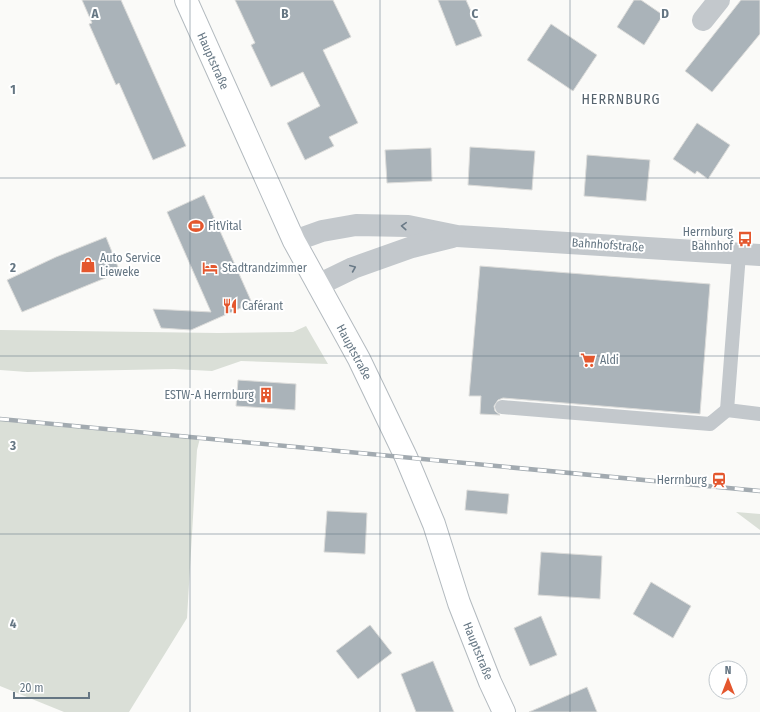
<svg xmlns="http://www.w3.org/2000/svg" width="760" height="712" font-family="'Fira Sans Condensed',sans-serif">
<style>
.green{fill:#dadfd7}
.building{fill:#aab3b9;stroke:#dcdcda}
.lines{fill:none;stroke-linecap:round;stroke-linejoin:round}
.secondary-casing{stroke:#b3babf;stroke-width:24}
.lane{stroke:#c3c8cc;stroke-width:14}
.street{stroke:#c3c8cc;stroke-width:22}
.secondary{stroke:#fff;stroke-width:22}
.rail-casing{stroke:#a2aab0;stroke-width:4.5}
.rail{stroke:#fff;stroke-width:3;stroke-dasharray:9;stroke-linecap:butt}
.oneway{stroke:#6a7a87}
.grid{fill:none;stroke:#657683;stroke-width:1;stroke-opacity:0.55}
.labels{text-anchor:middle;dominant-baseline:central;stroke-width:4;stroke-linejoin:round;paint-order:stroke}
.street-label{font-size:12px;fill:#657683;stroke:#fff}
.poi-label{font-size:12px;fill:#657683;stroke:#fff;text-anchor:start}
.quarter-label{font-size:14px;letter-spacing:1px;fill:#57646e;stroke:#fff}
.grid-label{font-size:13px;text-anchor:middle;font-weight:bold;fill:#657683;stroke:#fff;stroke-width:4;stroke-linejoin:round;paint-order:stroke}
</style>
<rect width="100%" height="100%" fill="#fafaf8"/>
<g class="green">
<path d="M306,326L328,364L241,361L212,371L174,369L27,372L0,370V330L218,333L293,332Z"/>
<path d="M0,419L200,438L197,450L187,618L129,712H64L0,686Z"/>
<path d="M736,512L760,514V530Z"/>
</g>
<g class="building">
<path d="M82,0H121L186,146L153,160L119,83L116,85L89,24L92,23Z"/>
<path d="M235,0H333L351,37L323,50L358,123L329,137L334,146L305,160L287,123L320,106L303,72L271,87L251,45L255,43Z"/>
<path d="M438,0H466L482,36L456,46Z"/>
<path d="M634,0H641L663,15L644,45L617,27Z"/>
<path d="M741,0H760V34L712,92L685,71Z"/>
<path d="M551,24L597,55L573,91L527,60Z"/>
<path d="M697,123L730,145L708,179L697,171L695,174L673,159Z"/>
<path d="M470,147L535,151L532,190L468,185Z"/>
<path d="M431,148L432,181L387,183L385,150Z"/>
<path d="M587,155L650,160L646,201L584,196Z"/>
<path d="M204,195L252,303L191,330L161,328L153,309L211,312L167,212Z"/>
<path d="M106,237L120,272L22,312L7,280L56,257Z"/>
<path d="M480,266L710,284L700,414L503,398L498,400L494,406L495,411L500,415L480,414L481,396H469Z"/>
<path d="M238,380L296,384L295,410L236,406Z"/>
<path d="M467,490L509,494L507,514L465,510Z"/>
<path d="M327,511L367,513L365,554L324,552Z"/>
<path d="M541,552L602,556L600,599L538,595Z"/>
<path d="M651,582L691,606L673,638L633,614Z"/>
<path d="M541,616L557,655L530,666L514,628Z"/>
<path d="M370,625L392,653L358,679L336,651Z"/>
<path d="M433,661L454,712H416L401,674Z"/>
<path d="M587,687L597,712H529Z"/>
</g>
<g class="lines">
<g class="secondary-casing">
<path id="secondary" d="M186,0L294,241L359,359L406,457L434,524L459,603L490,682L504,712"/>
</g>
<g class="lane">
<path d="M502,407L710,424L727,410L760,414"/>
<path d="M727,410L739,254"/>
</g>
<g class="street">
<path d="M703,20L719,0"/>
<path d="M294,241L322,231L356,225L408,226L457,236L760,255"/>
<path d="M318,285L353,268L412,247L452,237"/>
</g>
<use href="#secondary" class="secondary"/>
<g class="rail-casing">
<path id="rail" d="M0,419L760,491"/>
</g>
<use href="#rail" class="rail"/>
</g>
<defs><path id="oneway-chevron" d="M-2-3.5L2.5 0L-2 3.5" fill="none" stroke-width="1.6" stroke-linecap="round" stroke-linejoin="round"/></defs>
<g class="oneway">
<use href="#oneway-chevron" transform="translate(404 226) rotate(-176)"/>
<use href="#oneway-chevron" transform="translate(353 268) rotate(-23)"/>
</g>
<path class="grid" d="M190,0V712M380,0V712M570,0V712M0,178H760M0,356H760M0,534H760"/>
<defs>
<g id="stadium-bare" transform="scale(1.2)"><path d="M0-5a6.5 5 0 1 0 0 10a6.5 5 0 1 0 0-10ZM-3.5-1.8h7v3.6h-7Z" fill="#e4572e" stroke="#fff" stroke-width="2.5" paint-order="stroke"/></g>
<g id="bus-bare" transform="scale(1.2)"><path d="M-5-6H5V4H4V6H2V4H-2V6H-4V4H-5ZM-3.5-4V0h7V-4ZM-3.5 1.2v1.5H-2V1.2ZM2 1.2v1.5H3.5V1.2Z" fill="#e4572e" stroke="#fff" stroke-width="2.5" paint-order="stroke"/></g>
<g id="shop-bare" transform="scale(1.2)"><path d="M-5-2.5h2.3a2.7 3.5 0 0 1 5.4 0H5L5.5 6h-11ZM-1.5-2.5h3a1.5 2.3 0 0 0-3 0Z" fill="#e4572e" stroke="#fff" stroke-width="2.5" paint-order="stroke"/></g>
<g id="hotel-bare" transform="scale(1.2)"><path d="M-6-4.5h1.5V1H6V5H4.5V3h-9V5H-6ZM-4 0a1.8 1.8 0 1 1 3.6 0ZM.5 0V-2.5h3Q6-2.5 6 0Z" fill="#e4572e" stroke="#fff" stroke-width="2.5" paint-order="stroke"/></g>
<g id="restaurant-bare" transform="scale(1.2)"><path d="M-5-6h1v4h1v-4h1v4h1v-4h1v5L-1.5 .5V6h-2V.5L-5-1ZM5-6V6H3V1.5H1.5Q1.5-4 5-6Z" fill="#e4572e" stroke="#fff" stroke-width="2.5" paint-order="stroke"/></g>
<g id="supermarket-bare" transform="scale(1.2)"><path d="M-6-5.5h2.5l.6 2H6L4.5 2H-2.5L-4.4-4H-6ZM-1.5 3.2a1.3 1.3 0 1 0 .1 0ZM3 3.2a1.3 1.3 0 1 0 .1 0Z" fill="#e4572e" stroke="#fff" stroke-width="2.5" paint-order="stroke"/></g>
<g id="building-bare" transform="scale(1.2)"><path d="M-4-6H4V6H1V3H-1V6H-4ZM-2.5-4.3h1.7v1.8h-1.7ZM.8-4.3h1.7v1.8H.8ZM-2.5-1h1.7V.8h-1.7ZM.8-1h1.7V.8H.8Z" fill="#e4572e" stroke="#fff" stroke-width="2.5" paint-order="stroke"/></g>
<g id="station-bare" transform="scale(1.2)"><path d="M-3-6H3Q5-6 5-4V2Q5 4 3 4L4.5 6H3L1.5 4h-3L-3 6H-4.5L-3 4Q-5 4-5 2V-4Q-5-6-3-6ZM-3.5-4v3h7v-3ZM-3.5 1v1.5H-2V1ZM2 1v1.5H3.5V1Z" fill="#e4572e" stroke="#fff" stroke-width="2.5" paint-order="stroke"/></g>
</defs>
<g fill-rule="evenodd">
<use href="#stadium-bare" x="196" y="226"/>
<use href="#bus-bare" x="745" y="239"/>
<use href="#shop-bare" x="88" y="265"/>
<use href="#hotel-bare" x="210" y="268"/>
<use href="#restaurant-bare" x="230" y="306"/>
<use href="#supermarket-bare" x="588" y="360"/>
<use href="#building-bare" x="266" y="395"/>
<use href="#station-bare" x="719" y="480"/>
</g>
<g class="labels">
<g class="street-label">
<text transform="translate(213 61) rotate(66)">Hauptstraße</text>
<text transform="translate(608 245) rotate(4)">Bahnhofstraße</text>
<text transform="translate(354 352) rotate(62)">Hauptstraße</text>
<text transform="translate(478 651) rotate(68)">Hauptstraße</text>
</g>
<g class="poi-label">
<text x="208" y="226">FitVital</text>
<text x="733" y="232" text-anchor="end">Herrnburg<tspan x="733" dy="14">Bahnhof</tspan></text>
<text x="100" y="258">Auto Service<tspan x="100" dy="14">Lieweke</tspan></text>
<text x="222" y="268">Stadtrandzimmer</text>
<text x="242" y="306">Caférant</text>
<text x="600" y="360">Aldi</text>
<text x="254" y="395" text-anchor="end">ESTW-A Herrnburg</text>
<text x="707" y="480" text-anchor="end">Herrnburg</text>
</g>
<g class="quarter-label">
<text x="621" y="99">HERRNBURG</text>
</g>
</g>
<g class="grid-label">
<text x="95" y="18">A</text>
<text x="285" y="18">B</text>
<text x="475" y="18">C</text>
<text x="665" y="18">D</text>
<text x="13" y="94">1</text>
<text x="13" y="272">2</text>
<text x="13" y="450">3</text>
<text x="13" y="628">4</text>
</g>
<g transform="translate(728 680)"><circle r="19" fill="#ffffff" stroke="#c1c8cd"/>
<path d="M0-3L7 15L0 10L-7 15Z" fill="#e4572e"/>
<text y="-6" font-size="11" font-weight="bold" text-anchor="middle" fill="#657683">N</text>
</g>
<path d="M14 692v6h75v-6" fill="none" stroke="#657683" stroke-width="2"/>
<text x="20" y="692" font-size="12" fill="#657683" stroke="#ffffff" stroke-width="3" paint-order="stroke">20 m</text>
</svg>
